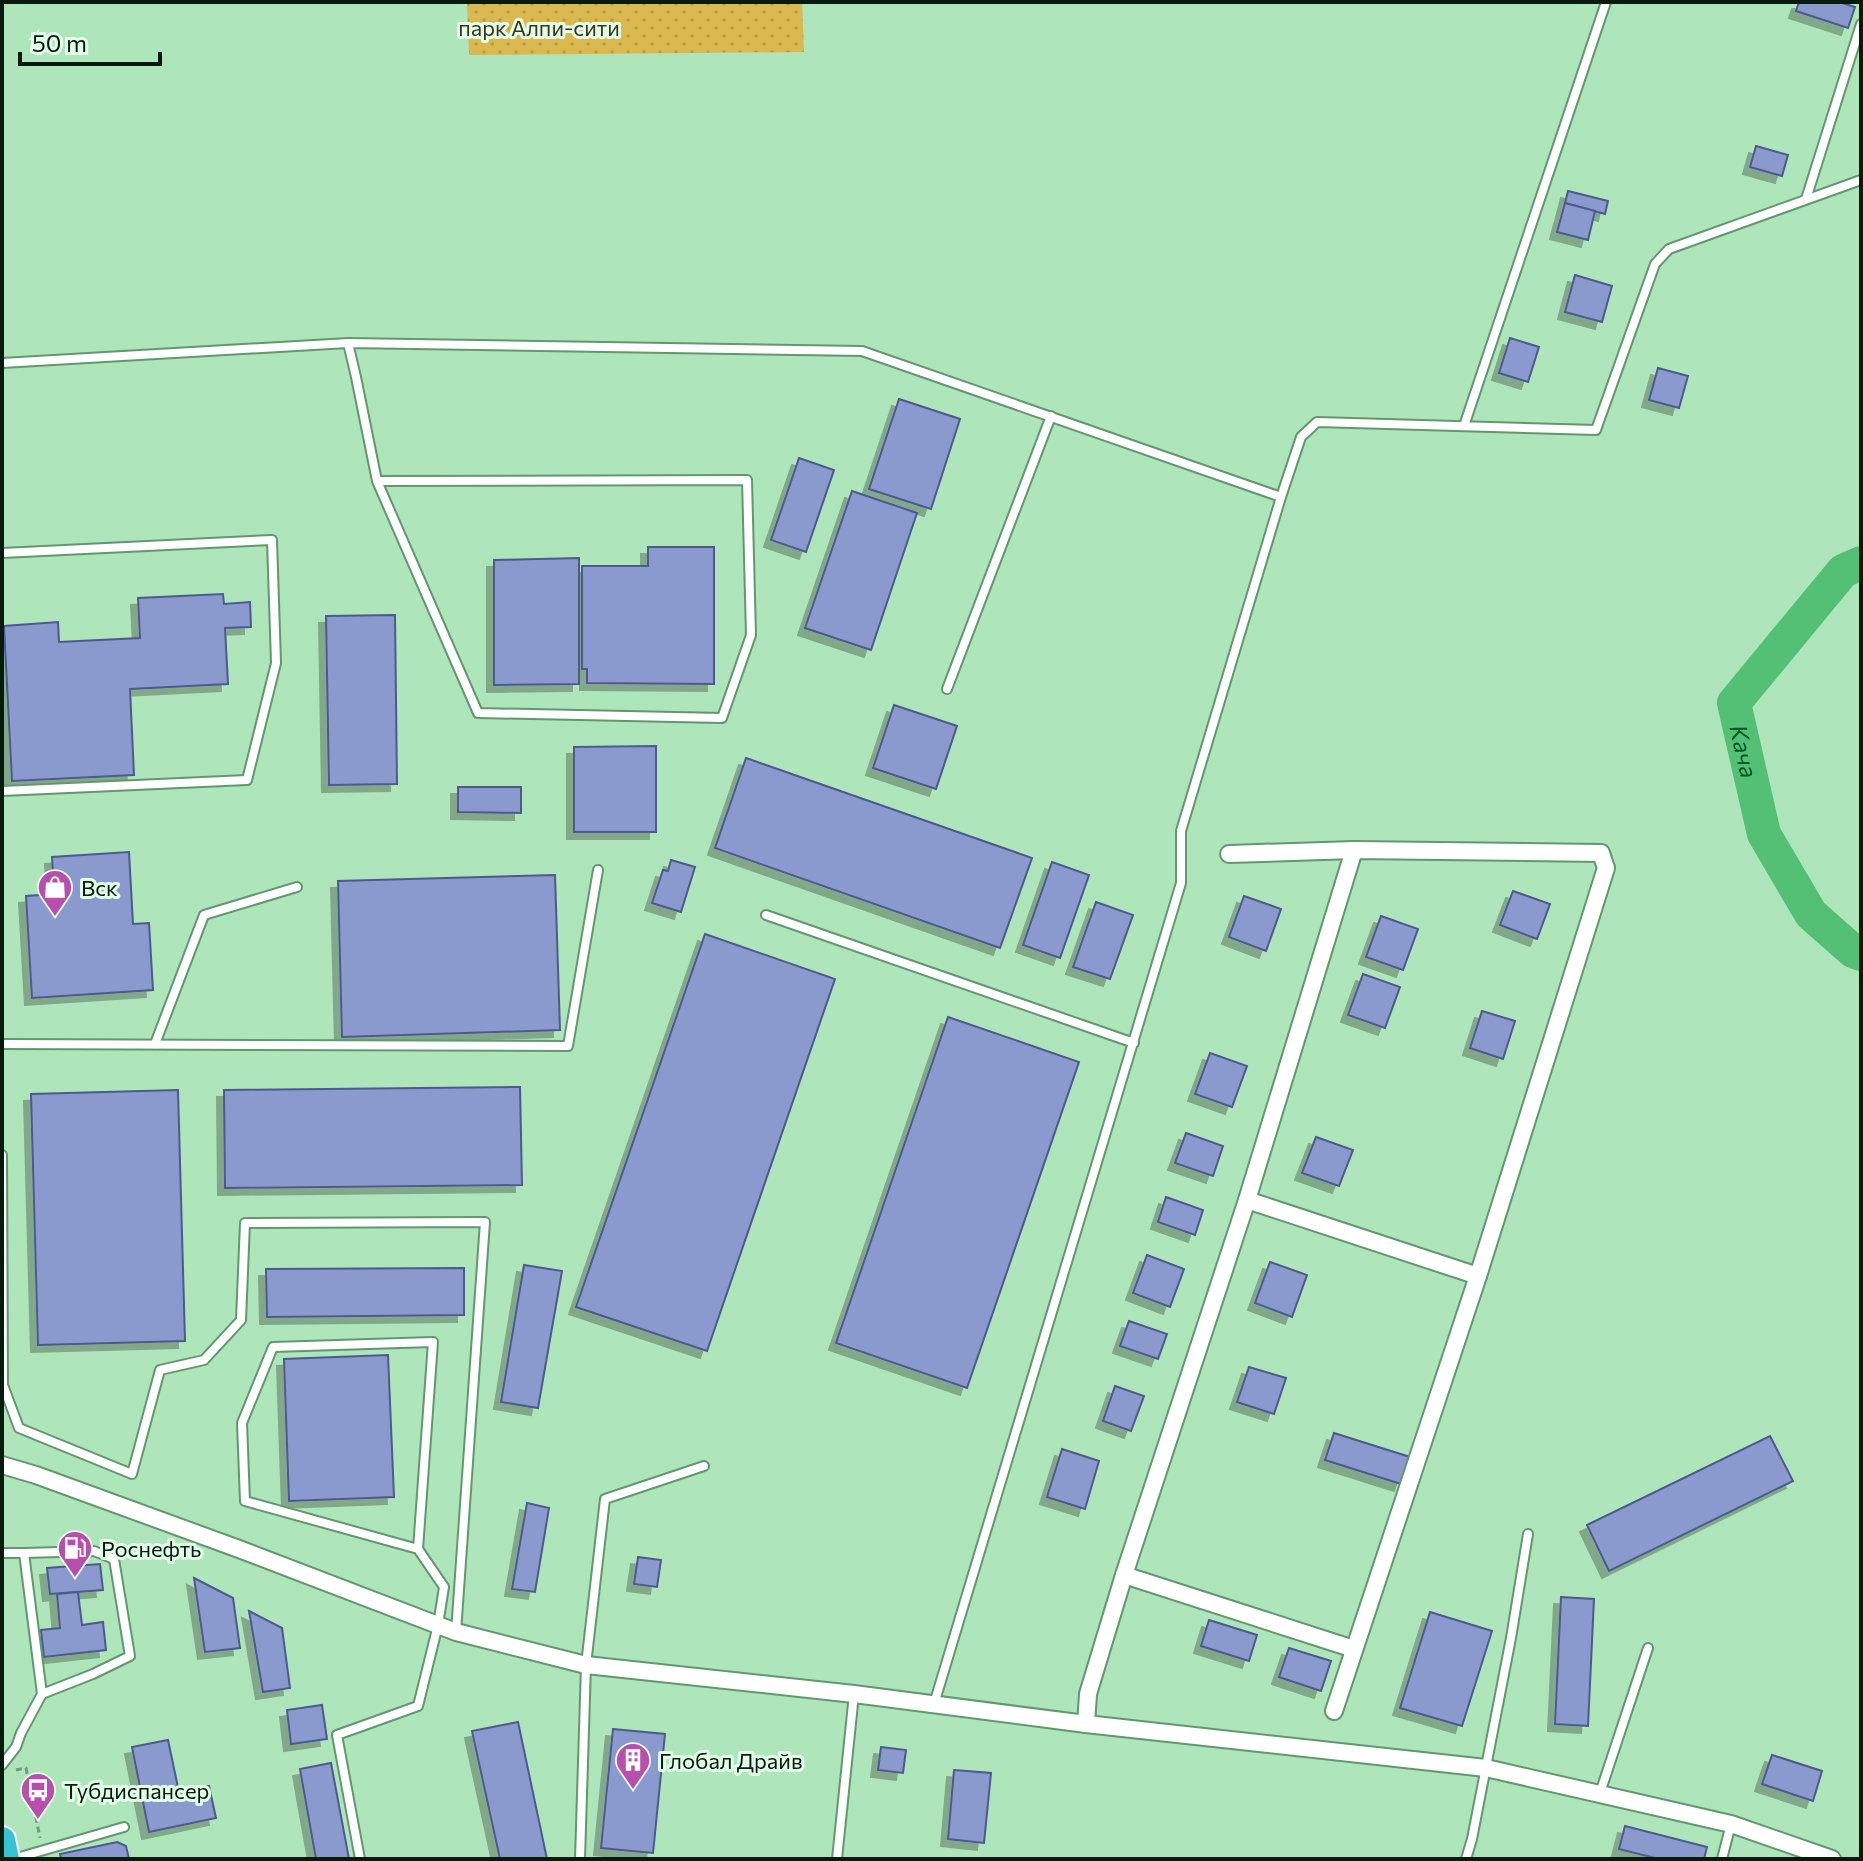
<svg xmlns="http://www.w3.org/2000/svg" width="1863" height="1861" font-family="Commissioner,sans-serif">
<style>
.park{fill:url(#park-dots)}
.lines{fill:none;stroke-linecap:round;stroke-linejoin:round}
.river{stroke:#53c076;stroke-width:34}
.building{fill:#8a9acf;stroke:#4d5a8b;stroke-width:2;filter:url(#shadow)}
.service-casing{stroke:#629770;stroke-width:12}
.minor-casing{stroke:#629770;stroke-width:20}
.trunk-casing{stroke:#fff;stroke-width:30}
.path{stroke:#729d7d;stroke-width:3;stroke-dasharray:6 4;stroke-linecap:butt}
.service{stroke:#fff;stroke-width:8}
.minor{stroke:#fff;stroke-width:16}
.trunk{stroke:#36c3d6;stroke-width:26}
.labels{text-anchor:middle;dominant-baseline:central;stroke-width:6;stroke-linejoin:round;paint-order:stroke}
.park-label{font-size:22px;fill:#3b341f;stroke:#e3ffe9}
.poi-label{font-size:22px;fill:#061b0c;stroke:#e3ffe9;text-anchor:start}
.water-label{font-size:24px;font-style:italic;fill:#005728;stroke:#e3ffe9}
</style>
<defs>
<pattern id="park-dots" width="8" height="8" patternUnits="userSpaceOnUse" patternTransform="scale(2)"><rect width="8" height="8" fill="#dbb950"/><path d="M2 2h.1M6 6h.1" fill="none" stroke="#ba9e45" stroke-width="1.8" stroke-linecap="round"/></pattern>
<filter id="shadow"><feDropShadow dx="-7" dy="7" stdDeviation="0" flood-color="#0004"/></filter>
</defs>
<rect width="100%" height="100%" fill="#aee5bb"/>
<path class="park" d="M467,2H802L804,52L469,55Z"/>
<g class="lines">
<path class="river" id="s1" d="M1861,563L1843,571L1734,703L1764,834L1811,914L1853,951L1861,954"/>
</g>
<g class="building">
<path d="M1799,2H1839L1855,7L1848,28L1796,11Z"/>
<path d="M1756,146L1788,155L1782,176L1750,167Z"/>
<path d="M1568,191L1608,201L1605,214L1565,203Z"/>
<path d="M1565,203L1595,211L1588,240L1557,232Z"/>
<path d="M1575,275L1612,286L1602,322L1565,312Z"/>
<path d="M1510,338L1539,347L1528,382L1499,373Z"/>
<path d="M1658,368L1688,376L1679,408L1649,400Z"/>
<path d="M899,399L960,419L931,509L869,489Z"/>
<path d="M799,458L834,470L806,552L771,540Z"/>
<path d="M852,491L917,513L871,650L805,628Z"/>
<path d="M648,547H714V684L587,683V669H582V566H648Z"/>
<path d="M579,558V684L494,685V560Z"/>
<path d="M223,594L224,604L250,602L251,627L225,628L228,684L130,689L134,775L12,781L4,626L58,622L59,642L140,638L138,598Z"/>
<path d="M395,615L397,784L329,785L326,616Z"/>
<path d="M894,705L957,726L936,789L873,768Z"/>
<path d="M656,746V832H574V747Z"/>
<path d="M746,758L1032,858L1000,948L715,848Z"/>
<path d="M458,787H521V813L458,812Z"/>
<path d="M129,852L133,924L149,923L153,990L32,998L26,896L54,894L52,857Z"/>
<path d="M671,860L695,867L681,912L652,903L663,870L668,871Z"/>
<path d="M1052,862L1089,875L1060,958L1023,945Z"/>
<path d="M555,875L560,1030L342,1037L338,881Z"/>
<path d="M1513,891L1550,904L1537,939L1500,925Z"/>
<path d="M1244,896L1281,909L1266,951L1229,937Z"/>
<path d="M1096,902L1133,915L1110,979L1073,967Z"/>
<path d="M1381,916L1418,929L1403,970L1366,957Z"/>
<path d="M705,934L835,979L707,1351L576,1307Z"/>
<path d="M1363,974L1400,987L1385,1028L1348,1015Z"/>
<path d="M1482,1011L1515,1021L1503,1059L1470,1048Z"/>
<path d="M948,1017L1079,1062L967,1388L836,1343Z"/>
<path d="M1210,1053L1247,1066L1232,1107L1195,1094Z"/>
<path d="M520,1087L522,1185L225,1188L224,1090Z"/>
<path d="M178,1090L185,1341L38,1345L31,1094Z"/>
<path d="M1186,1133L1223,1146L1213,1176L1175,1163Z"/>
<path d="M1316,1137L1353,1150L1339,1186L1302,1173Z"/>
<path d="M1166,1197L1203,1210L1195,1235L1158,1222Z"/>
<path d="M1147,1255L1184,1269L1170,1307L1133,1293Z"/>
<path d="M1270,1262L1307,1275L1292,1317L1255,1303Z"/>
<path d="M524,1265L562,1271L538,1408L501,1402Z"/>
<path d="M464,1268V1315L267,1317L266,1269Z"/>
<path d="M1129,1321L1167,1334L1158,1359L1120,1346Z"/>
<path d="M388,1355L394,1497L289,1501L284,1359Z"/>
<path d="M1249,1367L1286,1378L1274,1414L1237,1402Z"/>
<path d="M1115,1386L1144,1396L1131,1431L1103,1421Z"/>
<path d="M1334,1433L1410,1457L1401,1484L1325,1460Z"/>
<path d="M1770,1436L1793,1481L1609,1571L1587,1525Z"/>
<path d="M1062,1449L1099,1461L1085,1509L1047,1497Z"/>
<path d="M527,1503L549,1508L535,1592L512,1589Z"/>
<path d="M638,1557L661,1560L657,1587L634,1584Z"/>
<path d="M100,1564L103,1590L50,1594L47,1568Z"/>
<path d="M194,1578L233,1598L240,1648L205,1652Z"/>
<path d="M78,1592L82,1625L103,1622L106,1650L44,1657L41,1630L60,1628L57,1594Z"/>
<path d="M1561,1597L1594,1599L1588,1726L1555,1724Z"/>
<path d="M249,1611L282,1628L290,1688L263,1692Z"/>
<path d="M1430,1612L1492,1631L1462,1726L1400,1708Z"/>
<path d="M1209,1620L1257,1635L1249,1661L1201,1646Z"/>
<path d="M1289,1648L1331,1661L1321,1691L1279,1677Z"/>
<path d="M322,1705L327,1739L291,1744L287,1710Z"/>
<path d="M518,1722L547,1859H500L472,1731Z"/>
<path d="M613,1729L665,1734L653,1853L601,1848Z"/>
<path d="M168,1740L179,1792L209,1786L216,1818L149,1832L132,1747Z"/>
<path d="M881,1747L906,1750L903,1773L878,1770Z"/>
<path d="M1772,1755L1822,1771L1813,1801L1762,1784Z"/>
<path d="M331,1763L349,1859H316L300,1769Z"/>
<path d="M954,1770L991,1773L984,1843L948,1839Z"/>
<path d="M1625,1826L1707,1847L1704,1859H1659L1619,1849Z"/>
<path d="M117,1842L126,1846L129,1859H61L60,1854Z"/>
</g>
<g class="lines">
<g class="service-casing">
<g id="service">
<path d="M1806,199L1861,24"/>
<path d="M348,343L356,377L377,481L478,713L722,718L751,635L747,480L377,481"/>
<path d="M2,363L348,343L862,351L1281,497L1181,831V883L934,1704"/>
<path d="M1464,426L1606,2"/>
<path d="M1281,497L1301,437L1317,422L1596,430L1655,264L1669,249L1861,180"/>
<path d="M2,553L272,540L276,663L247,780L2,791"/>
<path d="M947,689L1051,416"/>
<path d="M766,915L1134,1043"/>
<path d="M2,1044L568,1046L598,870"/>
<path d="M155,1044L204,915L297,887"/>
<path d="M2,1155L3,1385L19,1428L132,1474L160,1370L204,1360L241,1320L245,1223L485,1222L456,1632"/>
<path d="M2,1553H24L42,1694L21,1733L16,1747L2,1765"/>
<path d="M24,1553L94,1551L114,1559L130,1656L93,1674L42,1694"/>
<path d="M1600,1793L1648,1648"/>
<path d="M13,1859L124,1827"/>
<path d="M360,1859L337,1735L418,1706L438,1625L444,1587L418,1549L433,1342L273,1347L242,1423L245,1501L418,1549"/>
<path d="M580,1859L586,1665L605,1499L704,1466"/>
<path d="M837,1859L854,1694"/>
<path d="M1466,1859L1472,1839L1511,1638L1528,1534"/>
<path d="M1722,1859L1731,1824"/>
</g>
</g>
<g class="minor-casing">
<g id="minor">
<path d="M1229,854L1354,850L1601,853L1606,868L1478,1276L1334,1711"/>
<path d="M1247,1200L1478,1276"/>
<path d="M2,1465L36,1475L239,1549L456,1632L586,1665L854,1694L1086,1724L1486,1768L1731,1824L1832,1859"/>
<path d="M1124,1575L1354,1649"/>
<path d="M1086,1724L1088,1694L1124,1575L1247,1200L1354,850"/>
</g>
</g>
<g class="trunk-casing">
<path id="trunk" d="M2,1840L6,1859"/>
</g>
<path class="path" d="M16,1770L26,1768L40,1838"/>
<use href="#service" class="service"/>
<use href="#minor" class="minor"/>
<use href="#trunk" class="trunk"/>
</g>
<defs>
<g id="shop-pin" transform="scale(1.8)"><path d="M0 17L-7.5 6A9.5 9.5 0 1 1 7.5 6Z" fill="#ba4eaf" stroke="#e3ffe9"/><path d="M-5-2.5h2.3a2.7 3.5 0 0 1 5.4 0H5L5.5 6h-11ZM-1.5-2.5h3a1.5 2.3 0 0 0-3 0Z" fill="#fff"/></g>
<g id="fuel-pin" transform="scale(1.8)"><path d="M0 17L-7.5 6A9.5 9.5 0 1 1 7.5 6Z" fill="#ba4eaf" stroke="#e3ffe9"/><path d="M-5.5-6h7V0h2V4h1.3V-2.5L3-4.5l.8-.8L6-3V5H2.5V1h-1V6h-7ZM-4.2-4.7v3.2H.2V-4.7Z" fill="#fff"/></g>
<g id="building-pin" transform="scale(1.8)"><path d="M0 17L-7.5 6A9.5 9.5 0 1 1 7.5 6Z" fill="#ba4eaf" stroke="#e3ffe9"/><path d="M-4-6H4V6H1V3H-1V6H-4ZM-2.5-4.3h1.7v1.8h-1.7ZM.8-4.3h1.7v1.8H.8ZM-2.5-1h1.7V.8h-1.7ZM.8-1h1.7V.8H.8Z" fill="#fff"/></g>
<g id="bus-pin" transform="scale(1.8)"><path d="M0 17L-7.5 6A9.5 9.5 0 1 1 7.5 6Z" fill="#ba4eaf" stroke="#e3ffe9"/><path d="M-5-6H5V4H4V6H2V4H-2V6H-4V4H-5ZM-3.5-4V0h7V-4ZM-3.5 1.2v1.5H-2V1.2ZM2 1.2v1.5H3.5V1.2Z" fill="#fff"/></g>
</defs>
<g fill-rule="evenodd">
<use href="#shop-pin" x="55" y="887"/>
<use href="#fuel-pin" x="75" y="1548"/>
<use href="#building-pin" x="633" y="1760"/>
<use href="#bus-pin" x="38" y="1790"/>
</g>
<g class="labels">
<g class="park-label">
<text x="539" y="27">парк Алпи-сити</text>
</g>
<g class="poi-label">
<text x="81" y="887">Вск</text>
<text x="101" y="1548">Роснефть</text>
<text x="659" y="1760">Глобал Драйв</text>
<text x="64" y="1790">Тубдиспансер</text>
</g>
<g class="water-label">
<text stroke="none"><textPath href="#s1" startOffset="240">Кача</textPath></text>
</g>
</g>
<rect width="1863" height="1861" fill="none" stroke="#061b0c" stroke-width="8"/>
<path d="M20 52v12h140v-12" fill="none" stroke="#061b0c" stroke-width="4"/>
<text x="32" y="52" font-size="24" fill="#061b0c" stroke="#e3ffe9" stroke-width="6" paint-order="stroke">50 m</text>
</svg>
